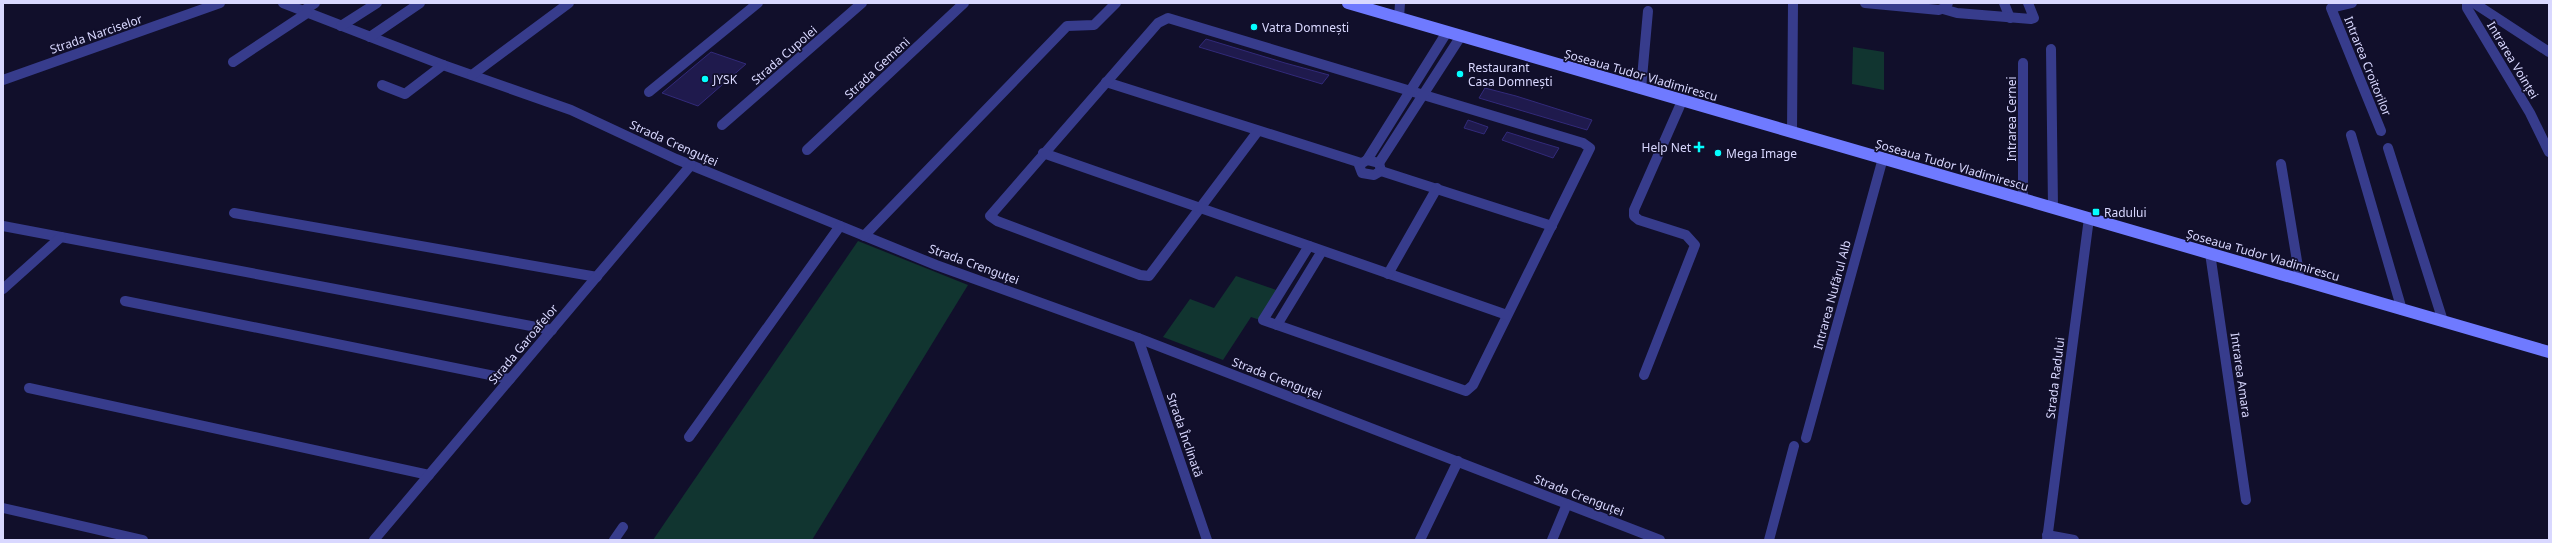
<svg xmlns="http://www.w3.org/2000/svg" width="2552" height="543" font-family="'Noto Sans',sans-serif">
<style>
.green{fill:#113530}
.building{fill:#1f1a4d;stroke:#322a7a}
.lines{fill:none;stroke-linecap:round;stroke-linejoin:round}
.street{stroke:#373c8c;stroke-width:10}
.secondary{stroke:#6f7aff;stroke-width:12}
.poi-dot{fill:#04feff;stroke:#110f2b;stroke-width:1.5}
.labels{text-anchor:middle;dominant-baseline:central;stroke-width:3.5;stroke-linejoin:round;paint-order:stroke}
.poi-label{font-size:12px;fill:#d9d8ff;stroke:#110f2b;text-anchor:start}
.street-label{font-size:12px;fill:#d9d8ff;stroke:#110f2b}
</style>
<rect width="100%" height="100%" fill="#110f2b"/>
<g class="green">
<path d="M1853,47L1884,52V90L1852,84Z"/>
<path d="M858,241L968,285L812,540H653Z"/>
<path d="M1236,276L1279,291L1260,320L1251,317L1223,360L1163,337L1190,299L1214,308Z"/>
</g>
<g class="building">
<path d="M1206,39L1285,63L1329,75L1322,84L1199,47Z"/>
<path d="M711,52L746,64L698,106L662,93Z"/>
<path d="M1485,88L1516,96L1592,120L1587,130L1479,98Z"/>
<path d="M1468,120L1488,127L1484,134L1464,128Z"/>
<path d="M1507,132L1539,142L1559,148L1553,158L1502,140Z"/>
</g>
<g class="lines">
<g class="street">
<path d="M283,3L443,65L571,110L676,159L936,265L1138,338L1660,540"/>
<path d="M1865,3L1939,10L1946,7L1948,3"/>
<path d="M2004,3L2010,18"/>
<path d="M2352,3L2331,8L2381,131"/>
<path d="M2467,3V8L2530,113L2549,152"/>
<path d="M2474,3L2549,52"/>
<path d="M1943,9L1957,13L2031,19L2034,18L2028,3"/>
<path d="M303,11L315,3"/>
<path d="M1399,18L1400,3"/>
<path d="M341,26L377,3"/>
<path d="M370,37L420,3"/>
<path d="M2051,49L2053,208"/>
<path d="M233,62L307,13"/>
<path d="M2023,63V199"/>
<path d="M472,75L569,3"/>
<path d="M3,80L220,3"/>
<path d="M1106,82L1361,163"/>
<path d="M382,85L405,94L443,65"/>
<path d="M1641,89L1648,11"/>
<path d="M649,92L758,3"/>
<path d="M722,125L862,3"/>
<path d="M1258,131L1149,276L1140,275L997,221L990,216L1158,23L1168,18L1583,143L1590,148L1473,385L1466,391L1263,320L1309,246"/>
<path d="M1792,132L1793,3"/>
<path d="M2351,135L2402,310"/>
<path d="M2388,148L2443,321"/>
<path d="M807,150L964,3"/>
<path d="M1043,153L1507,315"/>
<path d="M1367,160L1447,32"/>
<path d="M1367,160L1379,163L1381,171L1374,175L1362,173L1359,165Z"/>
<path d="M1379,163L1461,36"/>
<path d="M2281,164L2300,279"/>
<path d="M1381,171L1552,226"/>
<path d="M234,213L597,277"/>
<path d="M3,226L552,330"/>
<path d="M864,236L1067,26L1094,25L1116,3"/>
<path d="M2210,253L2246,500"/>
<path d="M1388,274L1437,188"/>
<path d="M3,289L61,237"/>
<path d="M125,301L510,379"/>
<path d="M1277,325L1322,251"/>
<path d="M1138,338L1207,540"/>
<path d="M1644,375L1695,245L1686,235L1639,220L1634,216V210L1682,101"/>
<path d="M29,388L429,475"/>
<path d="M689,437L840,226"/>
<path d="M1806,438L1883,158"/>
<path d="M3,508L143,540"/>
<path d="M2047,535L2074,540"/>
<path d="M374,540L691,165"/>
<path d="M614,540L623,527"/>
<path d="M1420,540L1458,461"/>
<path d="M1552,540L1567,504"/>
<path d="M1769,540L1794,446"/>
<path d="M2047,540L2089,218"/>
</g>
<path class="secondary" d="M1348,3L2549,352"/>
</g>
<g class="poi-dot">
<circle cx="1254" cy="27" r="4"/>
<circle cx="1460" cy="74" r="4"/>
<circle cx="705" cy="79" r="4"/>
<path d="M1697 141h4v4h4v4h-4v4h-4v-4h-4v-4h4z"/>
<circle cx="1718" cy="153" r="4"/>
<rect x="2092" y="208" width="8" height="8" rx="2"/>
</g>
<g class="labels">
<g class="poi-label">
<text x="1262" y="27">Vatra Domnești</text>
<text x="1468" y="67">Restaurant<tspan x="1468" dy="14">Casa Domnești</tspan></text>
<text x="713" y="79">JYSK</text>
<text x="1691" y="147" text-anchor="end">Help Net</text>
<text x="1726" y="153">Mega Image</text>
<text x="2104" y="212">Radului</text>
</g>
<g class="street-label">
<text transform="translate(96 34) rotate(-19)">Strada Narciselor</text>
<text transform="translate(784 55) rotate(-41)">Strada Cupolei</text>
<text transform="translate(2513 60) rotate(59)">Intrarea Voinței</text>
<text transform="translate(2368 66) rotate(68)">Intrarea Croitorilor</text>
<text transform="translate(877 68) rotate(-43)">Strada Gemeni</text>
<text transform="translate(1641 75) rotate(16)">Șoseaua Tudor Vladimirescu</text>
<text transform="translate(2011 119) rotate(-90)">Intrarea Cernei</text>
<text transform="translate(674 143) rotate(24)">Strada Crenguței</text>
<text transform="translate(1952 165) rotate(16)">Șoseaua Tudor Vladimirescu</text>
<text transform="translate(2263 255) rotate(16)">Șoseaua Tudor Vladimirescu</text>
<text transform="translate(974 264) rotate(20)">Strada Crenguței</text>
<text transform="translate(1832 295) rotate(-75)">Intrarea Nufărul Alb</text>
<text transform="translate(523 344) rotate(-50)">Strada Garoafelor</text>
<text transform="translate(2241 375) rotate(82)">Intrarea Amara</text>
<text transform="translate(1277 378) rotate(21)">Strada Crenguței</text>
<text transform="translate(2055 378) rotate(-83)">Strada Radului</text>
<text transform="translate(1185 435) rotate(71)">Strada Înclinată</text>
<text transform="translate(1579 495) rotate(21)">Strada Crenguței</text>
</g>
</g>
<rect width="2552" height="543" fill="none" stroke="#d9d8ff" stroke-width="8"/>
</svg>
